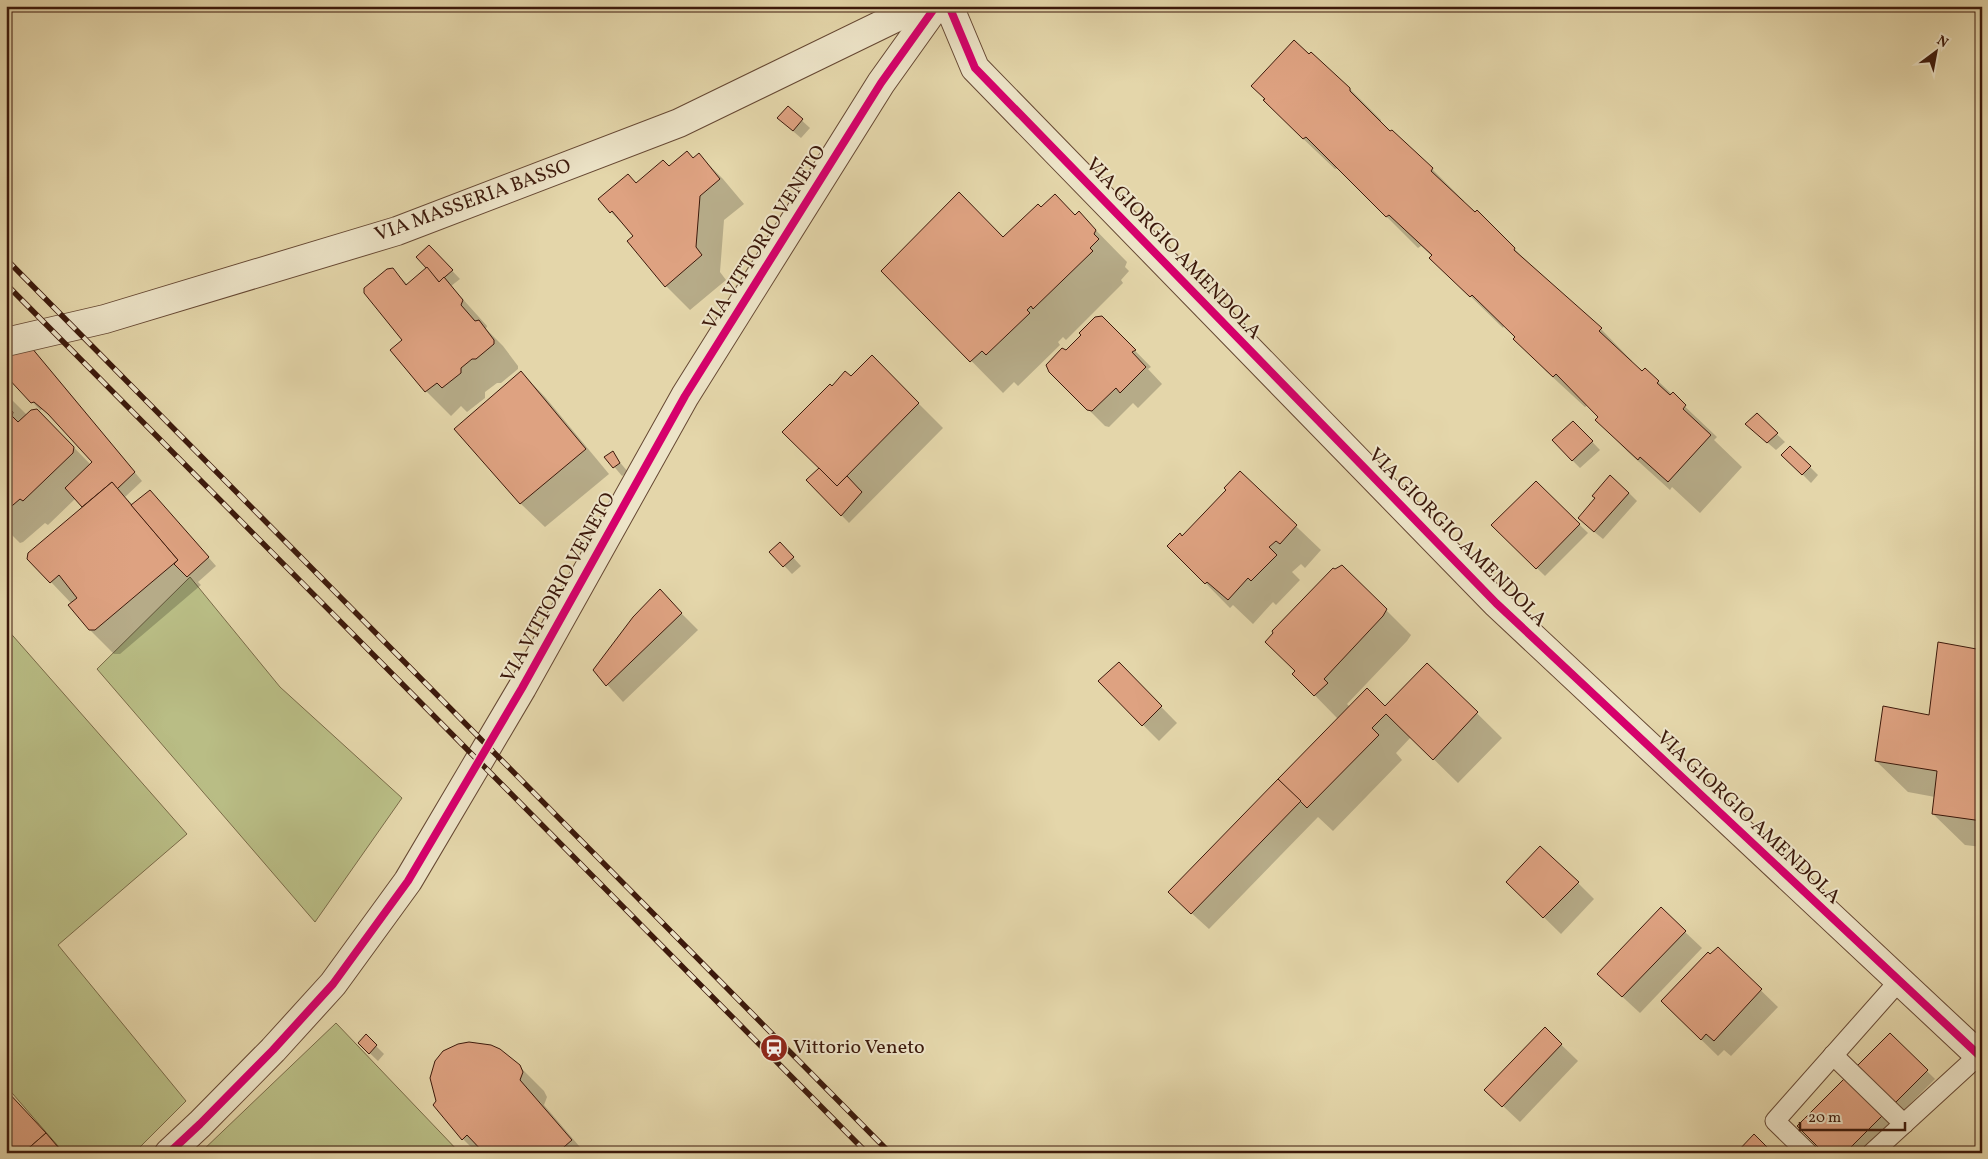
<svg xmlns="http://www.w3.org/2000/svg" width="1988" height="1159" font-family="Vollkorn,serif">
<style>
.green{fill:#b9bd85;stroke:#7a6b48}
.shadow{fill:#0003;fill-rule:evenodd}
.building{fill:#dea281;stroke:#3c190b}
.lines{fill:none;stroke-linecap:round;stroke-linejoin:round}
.service-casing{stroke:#664833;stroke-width:21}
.minor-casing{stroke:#664833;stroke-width:30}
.tertiary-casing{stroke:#664833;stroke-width:30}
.service{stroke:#ede4c8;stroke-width:19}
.minor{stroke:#ede4c8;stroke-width:28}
.tertiary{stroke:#ede4c8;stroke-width:28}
.rail-casing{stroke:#3c190b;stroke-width:5.5}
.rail{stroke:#ede4c8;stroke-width:4;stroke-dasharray:11;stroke-linecap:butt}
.cycleway-casing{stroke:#ede4c8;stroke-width:11}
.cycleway{stroke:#d6006c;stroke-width:8}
.labels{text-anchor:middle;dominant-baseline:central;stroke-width:4;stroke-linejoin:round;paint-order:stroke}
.street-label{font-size:20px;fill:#3c190b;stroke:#ede4c8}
.poi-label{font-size:20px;fill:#3c190b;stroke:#ede4c8;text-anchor:start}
</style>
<rect width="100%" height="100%" fill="#e4d6aa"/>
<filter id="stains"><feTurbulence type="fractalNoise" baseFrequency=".004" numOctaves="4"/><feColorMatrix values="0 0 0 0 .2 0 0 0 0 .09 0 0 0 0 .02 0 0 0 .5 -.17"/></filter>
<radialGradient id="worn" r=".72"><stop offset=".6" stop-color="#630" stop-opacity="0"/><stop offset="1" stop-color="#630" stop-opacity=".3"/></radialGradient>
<g class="green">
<path d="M190,577L280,687L402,798L315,922L97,669Z"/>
<path d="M6,628L187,834L58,945L186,1101L134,1153H64L6,1086Z"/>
<path d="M336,1023L460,1153H200Z"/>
</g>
<g class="shadow">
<path d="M1350,89L1381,120V123L1390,133L1392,132L1432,169L1464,201L1463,202L1475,213L1477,212L1544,278L1601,329L1632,361L1631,362L1642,372L1658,381L1717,437L1714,440L1742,467L1700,513L1672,487L1670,490L1628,452L1597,420L1600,417L1588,405L1585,407L1546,371L1515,339L1517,338L1504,326L1503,328L1463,289L1432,256L1421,246L1418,248L1338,168L1335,169L1296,132Z"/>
<path d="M788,108L810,128L801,138L787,126Z"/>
<path d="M699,155L723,179L744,204L724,220L720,272L726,280L690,310L666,286L634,236L611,212L636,184L669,168L693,160Z"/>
<path d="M1041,209L1076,216L1079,213L1127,262L1125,267L1129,271L1121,280L1123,283L1066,340L1063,337L1058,342L1060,345L1018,386L1014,382L1003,393L883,271L1004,238Z"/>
<path d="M437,255L460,279L451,286L487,326L486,329L503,346L518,366V369L501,383H497L485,392V398L467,412L461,406L451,416L426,391L392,350L404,341L392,269L408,285L428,268Z"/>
<path d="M1102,317L1151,367L1148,369L1162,384L1138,408L1133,403L1109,427L1105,426L1050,371Z"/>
<path d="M6,356L39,357L142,481L125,497L133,505L158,500L216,566L198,582L201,585L120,654H114L89,629L72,604L51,582L84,507L76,498L48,525L45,523L23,542L20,543L6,529V394L27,415L31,412L40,410L14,383L6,384ZM43,409L94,462L91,465L38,411Z"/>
<path d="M872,357L943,428L849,523L807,480L820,468L832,388L851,378Z"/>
<path d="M521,372L545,397L609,474L545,527L520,503Z"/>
<path d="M1757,415L1785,442L1776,450L1755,432Z"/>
<path d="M1581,430L1600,450L1580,468L1572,460Z"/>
<path d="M1790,447L1818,475L1811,483L1783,455Z"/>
<path d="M612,453L628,472L622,476L606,457Z"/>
<path d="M1240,473L1321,550L1305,568L1301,564L1292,572L1300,580L1276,605L1273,602L1253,624L1233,605L1230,608L1169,546L1182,537L1228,490Z"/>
<path d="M1536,482L1588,533L1545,576L1493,525Z"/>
<path d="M1629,493L1637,501L1603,539L1587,526L1596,498Z"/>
<path d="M771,552H788L801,566L792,574Z"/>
<path d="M676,608L698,630L623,702L594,670Z"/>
<path d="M1386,610L1411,635L1407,641L1347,704L1350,707L1385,708L1427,664L1502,738L1458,783L1411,737L1396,753L1402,760L1333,831L1318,817L1209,929L1187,909L1338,719L1294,674Z"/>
<path d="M1982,652V847L1965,845L1933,814L1935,797L1908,792L1876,761L1930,716Z"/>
<path d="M1119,664L1177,723L1159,741L1143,725Z"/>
<path d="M1508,882L1578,883L1594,899L1561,934Z"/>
<path d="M1685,932L1702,948L1640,1013L1615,990Z"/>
<path d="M1718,949L1778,1007L1731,1056L1724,1050L1718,1056L1679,1018L1711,956Z"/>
<path d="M1545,1029L1578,1061L1520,1122L1486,1090Z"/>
<path d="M1890,1035L1935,1079L1861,1153H1826Z"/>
<path d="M366,1036L384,1054L378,1061L359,1043Z"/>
<path d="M519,1066L544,1091L547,1097L544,1105L585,1153H477L463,1139Z"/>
<path d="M6,1090L65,1153H6Z"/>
</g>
<g class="building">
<path d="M1294,40L1309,54L1311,52L1350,88V91L1390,131L1392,130L1433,168L1431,171L1475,212L1477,210L1515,248L1514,250L1602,328L1599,331L1642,371L1645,368L1659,381L1657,383L1670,395L1673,392L1686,405L1683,409L1711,435L1668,482L1640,457L1638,460L1595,420L1598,417L1556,374L1553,377L1513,339L1515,337L1472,295L1470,297L1429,258L1432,255L1389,215L1386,217L1306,137L1303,139L1263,100L1265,99L1251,86Z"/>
<path d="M788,106L803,119L793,131L777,118Z"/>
<path d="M687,151L693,158L699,153L720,179L700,196L696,247L702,255L665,287L627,241L633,236L612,211L610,213L598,199L628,174L636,183L663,160L669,166Z"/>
<path d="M959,192L1003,237L1038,204L1041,207L1055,194L1075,215L1079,211L1096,230L1094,234L1099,239L1090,248L1093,251L1033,309L1031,306L1027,310L1030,313L986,355L982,351L970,362L881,271Z"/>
<path d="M429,245L453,270L439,282L416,257Z"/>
<path d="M427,267L439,282L444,277L463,300L461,305L475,321L479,320L494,340V344L476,359H472L461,368V373L442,388L437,383L425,392L390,350L402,340L364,293V288L387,269L393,268L406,285Z"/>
<path d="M1102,316L1136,350L1132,352L1146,367L1120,393L1116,388L1092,411L1087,410L1049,372L1046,365L1062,348L1066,350L1081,335L1079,333L1095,317Z"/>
<path d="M31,347L135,472L117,489L112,482L82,507L65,488L92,462L48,414L34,402L31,403L6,376V354Z"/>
<path d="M872,355L919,403L837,486L782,432L830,384L832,386L845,371L851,376Z"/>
<path d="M521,371L586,449L520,504L454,429Z"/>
<path d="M6,392L11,397L8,407L13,412L12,416L18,422L31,410L37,409L74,447L73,453L23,501L20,499L6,511Z"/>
<path d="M1757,413L1778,433L1767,443L1745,424Z"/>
<path d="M1573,421L1593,441L1572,461L1552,440Z"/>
<path d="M1790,446L1811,466L1802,475L1781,455Z"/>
<path d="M613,451L620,463L613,468L604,457Z"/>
<path d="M819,468L837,486L847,476L862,492L841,516L806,480Z"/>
<path d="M1240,471L1297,525L1280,544L1276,541L1269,547L1277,555L1251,581L1248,578L1228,600L1207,582L1205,584L1167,546L1180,533L1182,536L1226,490L1224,488Z"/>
<path d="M1610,475L1629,493L1594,532L1578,518L1595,498L1592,496Z"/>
<path d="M1536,481L1580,524L1536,569L1491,525Z"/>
<path d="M112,482L178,560L95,630H89L68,605L77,598L59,575L50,583L27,559L28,553Z"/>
<path d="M150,490L209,557L187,577L174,564L178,560L131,505Z"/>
<path d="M780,542L794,557L783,567L769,552Z"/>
<path d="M1342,565L1387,609L1383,616L1324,679L1328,683L1314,696L1292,674L1295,671L1265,642L1273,633L1272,631L1333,568L1335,569Z"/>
<path d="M660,589L682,613L606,686L593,670L633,617Z"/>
<path d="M1938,642L1982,650V821L1932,814L1937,771L1875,761L1883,706L1929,715Z"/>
<path d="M1119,662L1162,706L1142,726L1098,681Z"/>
<path d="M1427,663L1478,712L1433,760L1386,714L1372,728L1379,735L1307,808L1278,779L1367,688L1385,706Z"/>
<path d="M1278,779L1301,801L1191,914L1168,892Z"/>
<path d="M1540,846L1579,882L1543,918L1506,882Z"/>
<path d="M1661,907L1686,931L1622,997L1597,974Z"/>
<path d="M1718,947L1762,989L1714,1041L1706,1034L1701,1040L1661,1001L1708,952L1710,954Z"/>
<path d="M1545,1027L1562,1044L1502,1107L1484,1090Z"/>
<path d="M1890,1033L1928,1070L1845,1153H1824L1797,1126Z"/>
<path d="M366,1034L377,1045L369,1054L358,1043Z"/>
<path d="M469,1042L491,1045L500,1049L520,1065L523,1072L520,1080L572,1140L557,1153H484L467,1135L462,1140L433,1105L436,1101L430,1078L435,1061L443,1051L458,1044Z"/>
<path d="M6,1090L46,1133L23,1153H6Z"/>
<path d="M46,1133L63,1153H23Z"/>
<path d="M1754,1134L1773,1153H1736Z"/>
</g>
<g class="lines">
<g class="service-casing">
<g id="service">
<path d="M1833,1055L1904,1124"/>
<path d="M1808,1153L1775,1121L1899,981"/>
<path d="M1872,1153L1979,1055"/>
</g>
</g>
<g class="minor-casing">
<g id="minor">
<path d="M949,6L975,68L1496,603L1982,1058"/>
<path d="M6,342L105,319L397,231L679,123L920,6"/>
</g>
</g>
<g class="tertiary-casing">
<path id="tertiary" d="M169,1153L200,1124L273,1050L333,984L408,881L522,688L685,396L881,83L936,6"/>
</g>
<use href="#service" class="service"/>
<use href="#minor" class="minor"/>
<use href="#tertiary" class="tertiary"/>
<g class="rail-casing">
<g id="rail">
<path d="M6,259L890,1153"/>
<path d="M6,284L867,1153"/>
</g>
</g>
<use href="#rail" class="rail"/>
<g class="cycleway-casing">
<g id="cycleway">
<path d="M949,6L975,68L1496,603L1982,1058"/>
<path d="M169,1153L200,1124L273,1050L333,984L408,881L522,688L685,396L881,83L936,6"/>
</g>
</g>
<use href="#cycleway" class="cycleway"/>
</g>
<defs>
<g id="station-disc" transform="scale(1.4375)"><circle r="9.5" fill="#8f2418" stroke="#ede4c8"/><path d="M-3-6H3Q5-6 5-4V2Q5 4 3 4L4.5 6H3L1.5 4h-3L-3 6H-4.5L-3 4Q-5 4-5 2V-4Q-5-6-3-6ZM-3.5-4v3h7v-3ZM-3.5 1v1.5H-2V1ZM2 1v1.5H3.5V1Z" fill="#fff"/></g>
</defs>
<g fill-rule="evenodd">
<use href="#station-disc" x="774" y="1048"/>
</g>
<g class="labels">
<g class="street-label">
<text transform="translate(473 201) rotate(-20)">VIA MASSERIA BASSO</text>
<text transform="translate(765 238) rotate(-58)">VIA VITTORIO VENETO</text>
<text transform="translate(1173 249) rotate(46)">VIA GIORGIO AMENDOLA</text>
<text transform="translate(1457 538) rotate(45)">VIA GIORGIO AMENDOLA</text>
<text transform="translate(559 588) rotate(-61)">VIA VITTORIO VENETO</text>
<text transform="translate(1748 818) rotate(43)">VIA GIORGIO AMENDOLA</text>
</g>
<g class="poi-label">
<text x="793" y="1048">Vittorio Veneto</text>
</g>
</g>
<rect width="1988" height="1159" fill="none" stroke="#e4d6aa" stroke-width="25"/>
<rect x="8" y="8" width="1973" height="1144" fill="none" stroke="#3c190b" stroke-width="2.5"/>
<rect x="12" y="12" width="1963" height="1134" fill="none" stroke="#3c190b"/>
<g transform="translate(1936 52) rotate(32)" stroke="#ede4c8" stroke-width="4" paint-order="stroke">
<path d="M0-4L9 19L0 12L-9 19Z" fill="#3c190b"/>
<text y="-8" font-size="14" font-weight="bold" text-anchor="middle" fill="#3c190b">N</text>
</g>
<path d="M1800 1122v8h105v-8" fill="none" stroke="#3c190b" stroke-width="2.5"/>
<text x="1808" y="1122" font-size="15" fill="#3c190b" stroke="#ede4c8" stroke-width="4" paint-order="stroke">20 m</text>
<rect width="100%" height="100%" filter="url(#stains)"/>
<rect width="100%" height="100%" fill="url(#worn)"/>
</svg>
